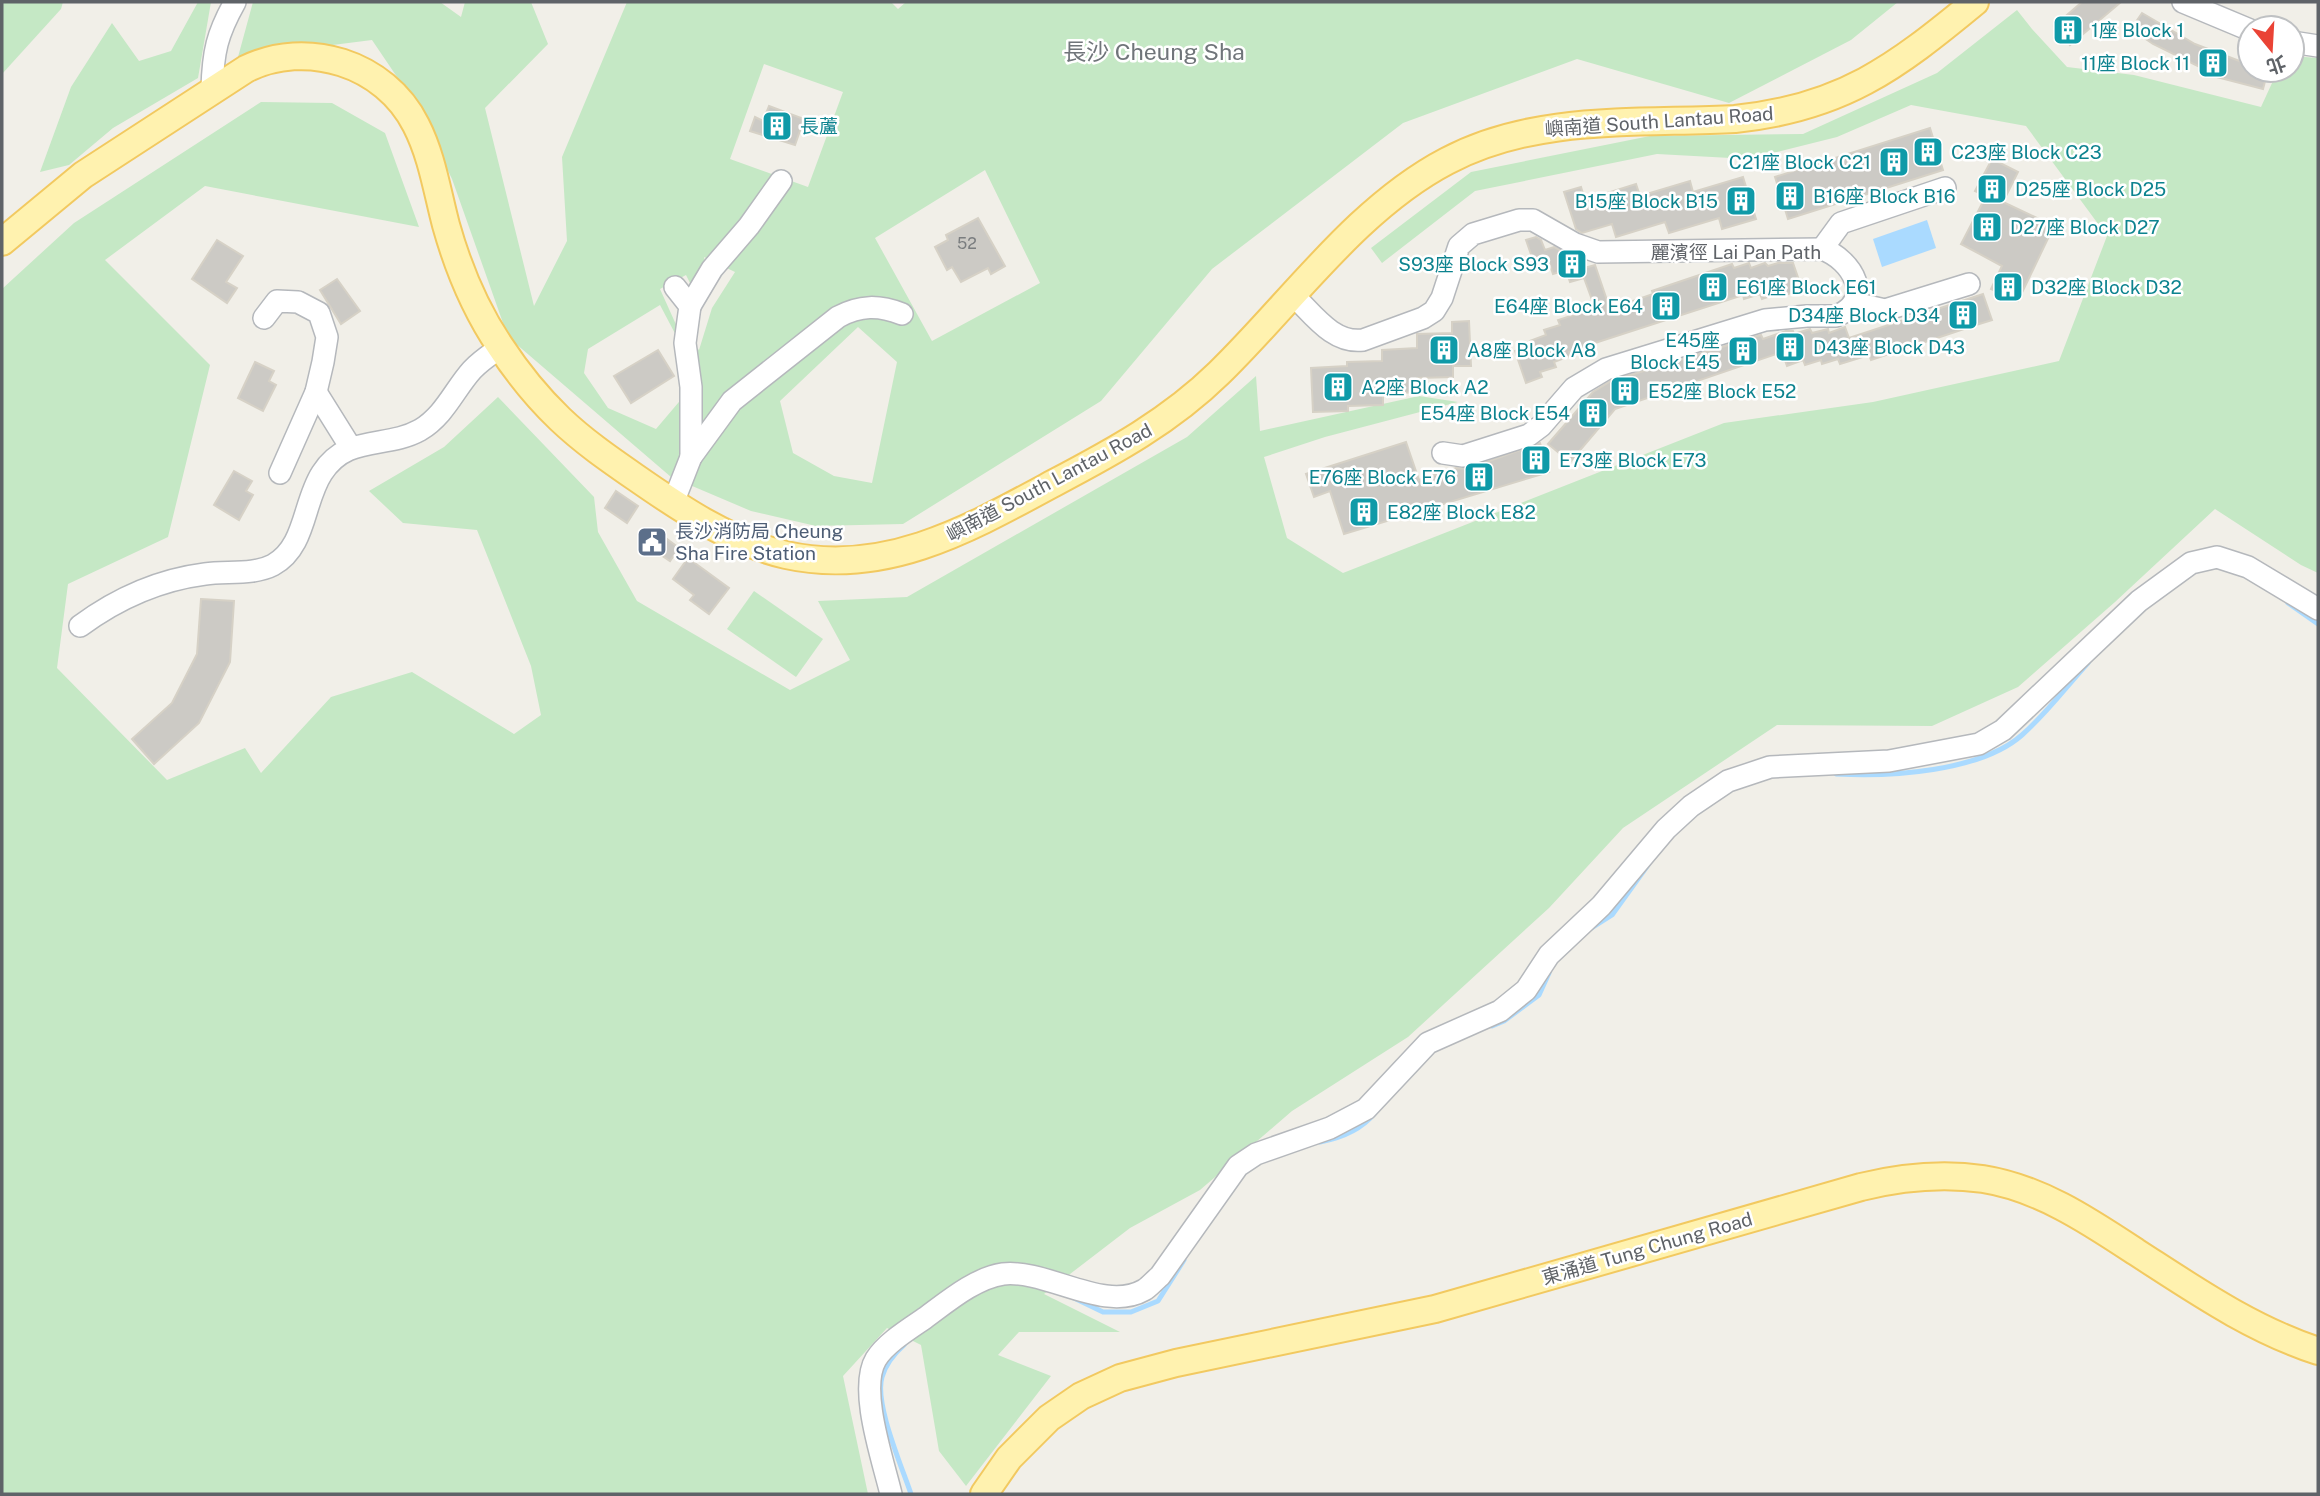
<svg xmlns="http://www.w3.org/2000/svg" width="2320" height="1496" font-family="'Public Sans','Noto Sans TC',sans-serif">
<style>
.green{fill:#c5e8c5;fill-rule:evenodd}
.water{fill:#aadaff}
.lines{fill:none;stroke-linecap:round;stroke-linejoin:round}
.stream{stroke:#aadaff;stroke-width:5}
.building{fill:#cccac5;stroke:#d6d1c6;stroke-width:2}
.minor-casing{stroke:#b5b8bc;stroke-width:24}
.major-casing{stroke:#f2c960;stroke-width:30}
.minor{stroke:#fff;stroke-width:21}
.major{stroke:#fff2af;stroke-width:26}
.labels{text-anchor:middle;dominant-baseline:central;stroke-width:5;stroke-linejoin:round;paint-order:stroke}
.number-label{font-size:16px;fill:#7a7d7f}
.culture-label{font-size:19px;fill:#0d838f;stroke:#fff;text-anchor:start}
.street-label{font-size:19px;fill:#5f6368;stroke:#fff}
.service-label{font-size:19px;fill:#4e5e75;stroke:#fff;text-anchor:start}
.quarter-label{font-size:23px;fill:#70757a;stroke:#fff}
</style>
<rect width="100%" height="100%" fill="#f1efe8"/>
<g class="green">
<path d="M2,2H63L61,9L2,74Z"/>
<path d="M198,2H211L198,78L113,128L69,165L40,172L71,87L112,23L139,61L171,51Z"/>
<path d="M253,2H440L461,17L465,2H531L548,44L485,108L534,306L567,241L562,157L627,2H891L898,9L906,2H1898L1851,40L1729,103L1577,59L1403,123L1212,269L1101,401L903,524L816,526L751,511L671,477L508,337L452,179L416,105L372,40L238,57ZM764,64L843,92L808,187L730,159ZM985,170L1040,283L932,341L875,238ZM704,257L735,272L712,308L699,350L678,329L660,289L686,275L694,291L710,282ZM660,305L679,341L684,396L656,429L608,408L584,373L588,349ZM858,327L897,362L872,483L834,476L793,453L780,401Z"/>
<path d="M2017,10L2032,29L2067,67L2134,75L2261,107L2278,70H2292V56L2318,58V573L2301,565L2215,509L2115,602L2018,687L1932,726L1777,725L1623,828L1549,908L1408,1037L1292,1111L1200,1190L1130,1228L1044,1294L1120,1332H1019L998,1355L1051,1376L966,1486L939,1451L921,1345L887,1328L843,1376L868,1494H2V289L74,223L261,102L332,103L385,133L419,227L205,186L105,260L210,365L168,537L68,584L57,668L167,780L245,748L261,773L331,697L412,672L514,734L541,715L531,666L477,530L403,523L369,491L444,447L498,397L594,497L598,532L637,601L790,690L850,660L818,601L907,597L1187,437L1256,376L1260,431L1419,396L1458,402L1325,437L1264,457L1287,538L1343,573L1724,423L1873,402L2059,361L2107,236L2026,126L1911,105L1837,137L1749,159L1657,154L1475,191L1382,263L1371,248L1471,172L1650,136L1803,134L1937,73Z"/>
<path d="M754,591L823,639L796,677L727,629Z"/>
</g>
<path class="water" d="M1927,220L1936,248L1882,267L1873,239Z"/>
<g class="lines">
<g class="stream">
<path d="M2288,603L2318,624"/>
<path d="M1836,774C1889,777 1980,772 2022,735C2046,714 2066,687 2088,663"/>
<path d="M1590,929L1612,915L1648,865"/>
<path d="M1492,1026L1504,1021L1539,995L1549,973"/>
<path d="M1320,1142C1342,1138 1361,1130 1375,1113"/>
<path d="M1074,1298L1103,1312H1131L1158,1301L1184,1260"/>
<path d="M904,1345C895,1353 886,1364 882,1377C874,1403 902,1467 911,1494"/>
</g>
</g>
<g class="building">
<path d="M2082,2H2121L2070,45L2054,26Z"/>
<path d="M2142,13L2195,44L2250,65V70H2268L2263,89L2209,75L2210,72L2153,44L2131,29Z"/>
<path d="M769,106L804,119L795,145L750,131L755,117L763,121Z"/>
<path d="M1930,128L1943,170L1788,219L1775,177Z"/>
<path d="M1992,159L2018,172L2003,202L2054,226L2018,301L1991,289L2002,266L1961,244L1986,196L1975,191Z"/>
<path d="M1743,177L1756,219L1722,229L1719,218L1669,233L1665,222L1616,237L1612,224L1582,233L1576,229L1564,192L1581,187L1585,200L1636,184L1640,196L1690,181L1693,192Z"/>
<path d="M978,218L1005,266L991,274L988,268L961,282L952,267L947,270L935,247L948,240L946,235Z"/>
<path d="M1536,237L1541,240L1545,250L1554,247L1578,259L1581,269L1595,265L1610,309L1653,294L1652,291L1732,264L1734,268L1749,263L1751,268L1765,263L1768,266L1778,263H1793L1802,289L1786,295L1785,291L1762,299L1760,294L1744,299L1743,295L1601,341L1569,352L1570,356L1554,362L1556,367L1540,372L1542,377L1526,383L1515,351L1531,346L1530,341L1546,335L1544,330L1560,325L1558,320L1595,308L1584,278L1570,282L1566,270L1553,274L1548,259L1534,263L1526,240Z"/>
<path d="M217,240L243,256L226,282L237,288L227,303L192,279Z"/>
<path d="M337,279L360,311L341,324L320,290Z"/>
<path d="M1983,294L1992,320L1976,325L1871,360L1869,355L1840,364L1838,359L1822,364L1821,360L1805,365L1803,360L1787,366L1782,352L1615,409L1570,462L1548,444L1593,392L1611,381L1761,335L1763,339L1786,331H1793L1794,334L1810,329L1812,333L1828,329L1829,333L1845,327L1849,338Z"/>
<path d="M1469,321L1471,366H1453V377L1418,378V392L1383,394V405L1348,406V411L1313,412L1311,368L1347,366V362L1382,361V350L1417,348V334L1452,333V322Z"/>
<path d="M658,350L674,376L631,403L614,376Z"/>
<path d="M255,362L274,371L269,381L276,385L263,411L238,398Z"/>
<path d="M1406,442L1419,480L1456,468L1467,469L1540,443L1549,472L1344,534L1330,491L1314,497L1306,474Z"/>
<path d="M234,471L252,481L246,491L253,495L239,520L214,505Z"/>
<path d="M616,491L638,506L627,523L605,508Z"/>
<path d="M659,533L679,548L670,561L649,547Z"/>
<path d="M688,558L729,588L709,614L690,600L694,595L673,579Z"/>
<path d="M201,599L234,601L230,662L199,723L154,764L132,739L172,703L197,654Z"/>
</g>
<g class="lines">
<g class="minor-casing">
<g id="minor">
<path d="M2183,2L2250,30"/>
<path d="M2292,42L2318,46"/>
<path d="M212,89C213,52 217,34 235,2"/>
<path d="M1822,249L1841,223L1945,188"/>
<path d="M675,287L690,306L685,343L691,387V457"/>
<path d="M1293,295C1313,314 1333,344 1363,340L1423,318L1434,311L1442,298L1459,246L1473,234L1519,220H1533L1575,244L1598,252L1822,249C1852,259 1876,301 1836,316H1807L1765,320L1606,369L1574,388L1541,426L1529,435L1463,456L1443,453"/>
<path d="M1854,303L1885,310L1969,284"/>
<path d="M690,306L712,269L749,226L781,181"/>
<path d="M264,318L277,301L298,302L319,313L327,337L323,362L316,392L280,473"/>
<path d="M316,392L351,448"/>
<path d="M673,503L691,457L732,401L838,317C860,305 879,305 902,314"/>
<path d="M80,626C118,598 158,580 205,574C227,571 254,575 273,565C306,547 303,502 322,473C347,434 386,449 420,430C445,415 454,390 472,370C480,361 491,354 501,347"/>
<path d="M891,1494C883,1460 858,1389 876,1359C886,1343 909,1329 925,1318C947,1302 975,1278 1003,1274C1047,1269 1104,1313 1144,1290C1149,1287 1155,1280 1160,1276L1238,1166L1256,1154L1330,1128L1366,1109L1428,1043L1500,1011L1526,990L1549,955L1601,906L1666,829L1691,806L1728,781L1770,767L1889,761L1979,744L2003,730L2139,601L2191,563L2217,557L2248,567L2318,609"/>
</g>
</g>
<g class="major-casing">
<g id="major">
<path d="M2,242L83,175L246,69C306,39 385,63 416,125C432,156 437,191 446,225C458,268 475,309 500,346C517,372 537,397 560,419C583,441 609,459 635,477C681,509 730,542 786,555C885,577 969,529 1054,483C1113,452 1170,421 1219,373C1291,303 1357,208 1447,161C1535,114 1639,124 1735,119C1842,108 1895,68 1975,2"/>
<path d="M984,1494L1009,1458L1049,1418L1081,1396L1120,1378L1176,1363L1435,1309L1861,1187C1902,1177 1941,1173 1983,1179C2040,1188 2089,1221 2136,1252C2195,1290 2251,1329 2318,1351"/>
</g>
</g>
<use href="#minor" class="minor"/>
<use href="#major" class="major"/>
</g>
<defs>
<g id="building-square" transform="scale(1.575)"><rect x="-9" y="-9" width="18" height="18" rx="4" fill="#0f9aa8" stroke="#fff"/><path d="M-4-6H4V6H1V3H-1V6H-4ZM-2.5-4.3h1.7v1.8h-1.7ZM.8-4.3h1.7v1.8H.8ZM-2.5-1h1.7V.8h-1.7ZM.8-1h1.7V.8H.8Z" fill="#fff"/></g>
<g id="civic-square" transform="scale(1.575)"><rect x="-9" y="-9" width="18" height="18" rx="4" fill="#5c6f8a" stroke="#fff"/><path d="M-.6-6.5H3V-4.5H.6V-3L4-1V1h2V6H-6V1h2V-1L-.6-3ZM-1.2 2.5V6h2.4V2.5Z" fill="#fff"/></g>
</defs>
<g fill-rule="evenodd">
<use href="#building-square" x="2068" y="30"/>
<use href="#building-square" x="2213" y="63"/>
<use href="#building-square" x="777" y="126"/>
<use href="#building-square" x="1928" y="152"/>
<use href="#building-square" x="1894" y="162"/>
<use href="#building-square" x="1992" y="189"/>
<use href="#building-square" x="1790" y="196"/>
<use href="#building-square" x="1741" y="201"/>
<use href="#building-square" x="1987" y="227"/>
<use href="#building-square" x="1572" y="264"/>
<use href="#building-square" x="1713" y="287"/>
<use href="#building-square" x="2008" y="287"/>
<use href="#building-square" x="1666" y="306"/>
<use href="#building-square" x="1963" y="315"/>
<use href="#building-square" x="1790" y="347"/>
<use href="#building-square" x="1444" y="350"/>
<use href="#building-square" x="1743" y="351"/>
<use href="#building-square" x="1338" y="387"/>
<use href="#building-square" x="1625" y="391"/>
<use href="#building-square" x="1593" y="413"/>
<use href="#building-square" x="1536" y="460"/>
<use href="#building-square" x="1479" y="477"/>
<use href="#building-square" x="1364" y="512"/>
<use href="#civic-square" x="652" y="542"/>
</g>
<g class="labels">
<g class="number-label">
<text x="967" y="243">52</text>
</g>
<g class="culture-label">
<text x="2091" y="30">1座 Block 1</text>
<text x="2190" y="63" text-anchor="end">11座 Block 11</text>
<text x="800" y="126">長蘆</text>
<text x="1951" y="152">C23座 Block C23</text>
<text x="1871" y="162" text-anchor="end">C21座 Block C21</text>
<text x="2015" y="189">D25座 Block D25</text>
<text x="1813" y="196">B16座 Block B16</text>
<text x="1718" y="201" text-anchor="end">B15座 Block B15</text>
<text x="2010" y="227">D27座 Block D27</text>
<text x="1549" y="264" text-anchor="end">S93座 Block S93</text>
<text x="1736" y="287">E61座 Block E61</text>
<text x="2031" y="287">D32座 Block D32</text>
<text x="1643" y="306" text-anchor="end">E64座 Block E64</text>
<text x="1940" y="315" text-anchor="end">D34座 Block D34</text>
<text x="1720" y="340" text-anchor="end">E45座<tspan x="1720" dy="22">Block E45</tspan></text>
<text x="1813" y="347">D43座 Block D43</text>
<text x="1467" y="350">A8座 Block A8</text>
<text x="1361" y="387">A2座 Block A2</text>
<text x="1648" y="391">E52座 Block E52</text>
<text x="1570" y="413" text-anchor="end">E54座 Block E54</text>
<text x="1559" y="460">E73座 Block E73</text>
<text x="1456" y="477" text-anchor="end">E76座 Block E76</text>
<text x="1387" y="512">E82座 Block E82</text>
</g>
<g class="street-label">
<text transform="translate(1659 121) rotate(-4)">嶼南道 South Lantau Road</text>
<text x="1736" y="252">麗濱徑 Lai Pan Path</text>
<text transform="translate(1049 482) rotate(-28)">嶼南道 South Lantau Road</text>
<text transform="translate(1647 1248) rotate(-16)">東涌道 Tung Chung Road</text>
</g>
<g class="service-label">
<text x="675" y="531">長沙消防局 Cheung<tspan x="675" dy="22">Sha Fire Station</tspan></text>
</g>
<g class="quarter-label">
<text x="1154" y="51">長沙 Cheung Sha</text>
</g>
</g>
<rect width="2320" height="1496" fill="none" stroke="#5f6368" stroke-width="7"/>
<g transform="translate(2271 49) rotate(162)"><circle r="33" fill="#ffffff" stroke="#bfc1c3" stroke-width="2"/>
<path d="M0-5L12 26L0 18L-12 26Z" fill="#ea4335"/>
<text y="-10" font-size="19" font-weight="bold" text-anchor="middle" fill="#5f6368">北</text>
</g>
</svg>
